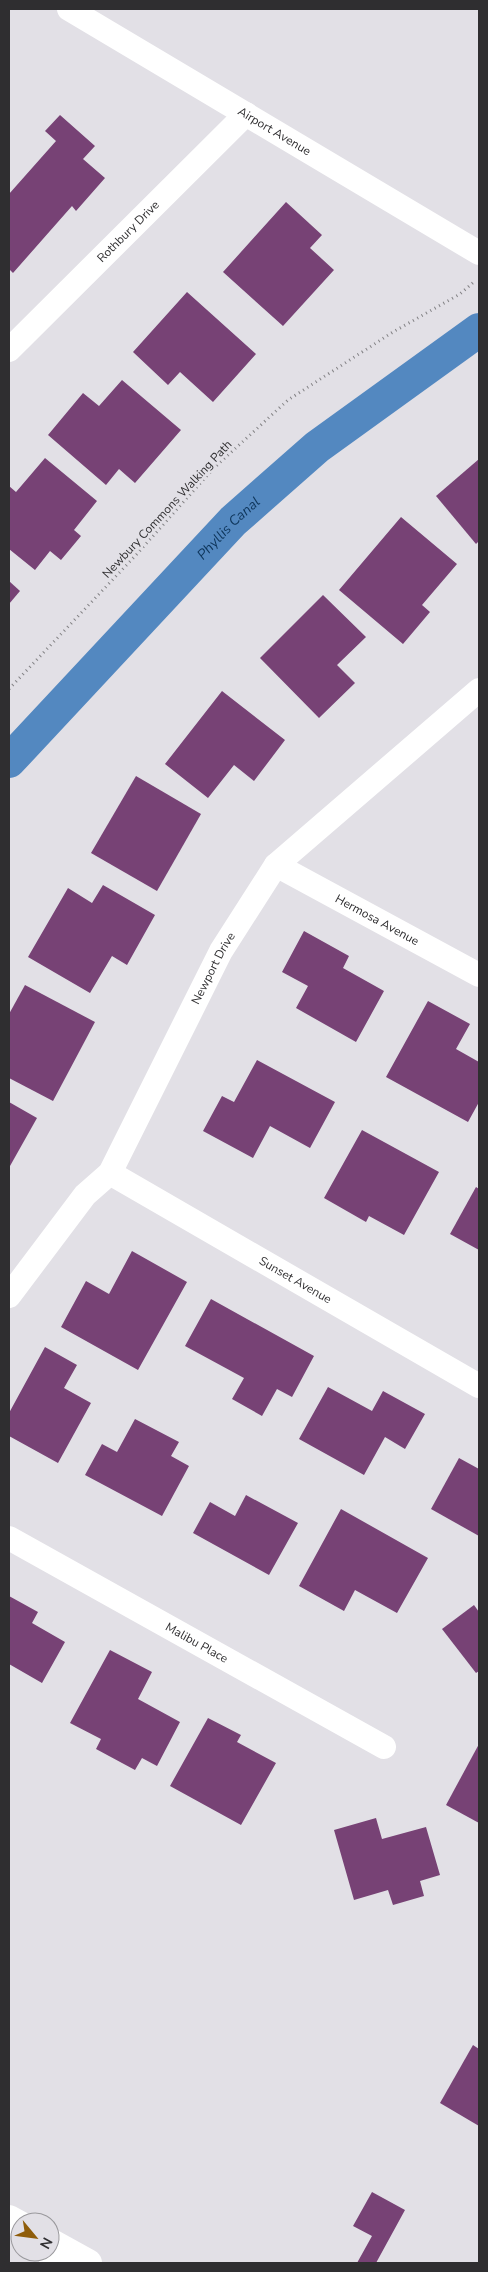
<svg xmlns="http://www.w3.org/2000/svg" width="488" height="2272" font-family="'Nunito Sans',sans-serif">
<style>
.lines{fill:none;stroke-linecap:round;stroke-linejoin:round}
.canal{stroke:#5388c0;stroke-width:34}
.building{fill:#774275}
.path{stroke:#838285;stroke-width:3;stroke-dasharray:1 4;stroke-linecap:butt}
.minor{stroke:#fff;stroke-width:24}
.tertiary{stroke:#fff;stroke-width:28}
.labels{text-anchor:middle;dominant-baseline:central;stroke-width:5;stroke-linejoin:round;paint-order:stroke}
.street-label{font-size:12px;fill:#2f2e30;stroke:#e2e0e6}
.water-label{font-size:14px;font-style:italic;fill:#0e355a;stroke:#e2e0e6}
</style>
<rect width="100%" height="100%" fill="#e2e0e6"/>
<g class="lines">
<path class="canal" id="s1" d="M9,761L233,521L317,447L479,330"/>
</g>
<g class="building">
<path d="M60,115L95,146L83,159L105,178L76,211L72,206L13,273L9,269V194L56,141L45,131Z"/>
<path d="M286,202L322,235L310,248L334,270L283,326L223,272Z"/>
<path d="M187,292L256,354L213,402L180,372L168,385L133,352Z"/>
<path d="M122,380L181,430L135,483L119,469L106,485L48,435L83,393L99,406Z"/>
<path d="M45,458L97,501L74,530L81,536L61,560L50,551L35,570L9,549V486L16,492Z"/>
<path d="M479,459V541L476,544L436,496Z"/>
<path d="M401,517L457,564L422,605L430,612L403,644L339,590Z"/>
<path d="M9,581L20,591L9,604Z"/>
<path d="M323,595L366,637L337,665L355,683L319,718L260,658Z"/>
<path d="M222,691L285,740L254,781L234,765L208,798L165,764Z"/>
<path d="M136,776L201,814L157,891L91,853Z"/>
<path d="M103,885L155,915L127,965L112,956L90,993L28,957L68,888L92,903Z"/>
<path d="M304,931L349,956L343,968L384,991L356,1042L296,1008L308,986L282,972Z"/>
<path d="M25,985L95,1022L53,1101L9,1078V1014Z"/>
<path d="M428,1001L470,1024L456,1049L479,1062V1102L468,1122L386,1077Z"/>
<path d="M257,1060L335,1102L310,1148L270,1126L253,1158L203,1131L222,1096L234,1102Z"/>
<path d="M9,1102L37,1118L10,1166L9,1165Z"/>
<path d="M362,1130L439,1172L404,1235L369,1216L366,1222L324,1198Z"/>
<path d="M476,1187L479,1189V1250L450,1234Z"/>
<path d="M132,1251L187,1282L138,1370L61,1327L86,1281L109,1294Z"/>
<path d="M211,1299L314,1356L292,1397L277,1389L262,1416L232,1399L244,1378L185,1346Z"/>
<path d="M45,1347L77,1365L64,1388L91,1403L58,1463L9,1436V1413Z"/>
<path d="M328,1387L372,1411L383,1391L425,1414L405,1449L385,1437L364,1475L299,1439Z"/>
<path d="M135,1419L179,1442L171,1456L189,1466L162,1516L85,1475L102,1444L117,1452Z"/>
<path d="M459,1458L479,1469V1536L431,1509Z"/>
<path d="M246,1495L298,1523L269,1575L193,1533L210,1502L235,1516Z"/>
<path d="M341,1509L428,1558L397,1613L355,1590L344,1611L299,1586Z"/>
<path d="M9,1596L38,1612L32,1623L65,1642L42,1683L9,1664Z"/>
<path d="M474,1605L479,1612V1671L476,1673L442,1629Z"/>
<path d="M110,1650L152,1672L138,1699L180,1722L157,1766L142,1758L135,1770L96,1749L101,1739L70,1723Z"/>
<path d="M208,1718L241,1735L237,1742L276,1763L241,1825L170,1786Z"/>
<path d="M479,1744V1823L446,1805Z"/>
<path d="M376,1818L382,1839L426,1827L440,1875L420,1881L424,1896L393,1905L388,1890L354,1900L334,1830Z"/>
<path d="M473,2045L479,2049V2126L440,2103Z"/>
<path d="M372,2192L405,2210L376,2263H357L372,2236L353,2226Z"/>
</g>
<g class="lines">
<path class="path" d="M9,689L137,554L213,469L288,400L393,332L460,294L475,281"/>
<g class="minor">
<path id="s2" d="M69,9L479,253"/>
<path id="s3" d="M9,350L246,114"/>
<path id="s4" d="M276,865L479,975"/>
<path id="s5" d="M110,1173L479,1386"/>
<path id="s6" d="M9,1296L85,1195L110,1173L221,951L276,865L479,690"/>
<path id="s7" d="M9,1538L384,1747"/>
<path d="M51,2263L59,2247"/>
</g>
<g class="tertiary">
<path d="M9,2219L20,2225"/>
<path d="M50,2242L88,2263"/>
</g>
</g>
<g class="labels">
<g class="street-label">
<text stroke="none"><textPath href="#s2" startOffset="239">Airport Avenue</textPath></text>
<text stroke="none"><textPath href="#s3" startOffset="168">Rothbury Drive</textPath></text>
<text transform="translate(167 509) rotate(-47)">Newbury Commons Walking Path</text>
<text stroke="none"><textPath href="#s4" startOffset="115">Hermosa Avenue</textPath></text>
<text stroke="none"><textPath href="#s6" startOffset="389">Newport Drive</textPath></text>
<text stroke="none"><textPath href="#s5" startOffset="214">Sunset Avenue</textPath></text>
<text stroke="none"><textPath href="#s7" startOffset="215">Malibu Place</textPath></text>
</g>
<g class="water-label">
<text stroke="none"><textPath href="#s1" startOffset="320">Phyllis Canal</textPath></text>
</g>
</g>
<rect width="488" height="2272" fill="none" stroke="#2f2e30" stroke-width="20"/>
<g transform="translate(35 2237) rotate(119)"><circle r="24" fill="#e2e0e6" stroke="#9a999d"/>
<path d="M0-4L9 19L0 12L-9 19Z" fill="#8f5d0a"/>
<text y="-8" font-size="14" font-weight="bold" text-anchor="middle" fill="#2f2e30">N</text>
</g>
</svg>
